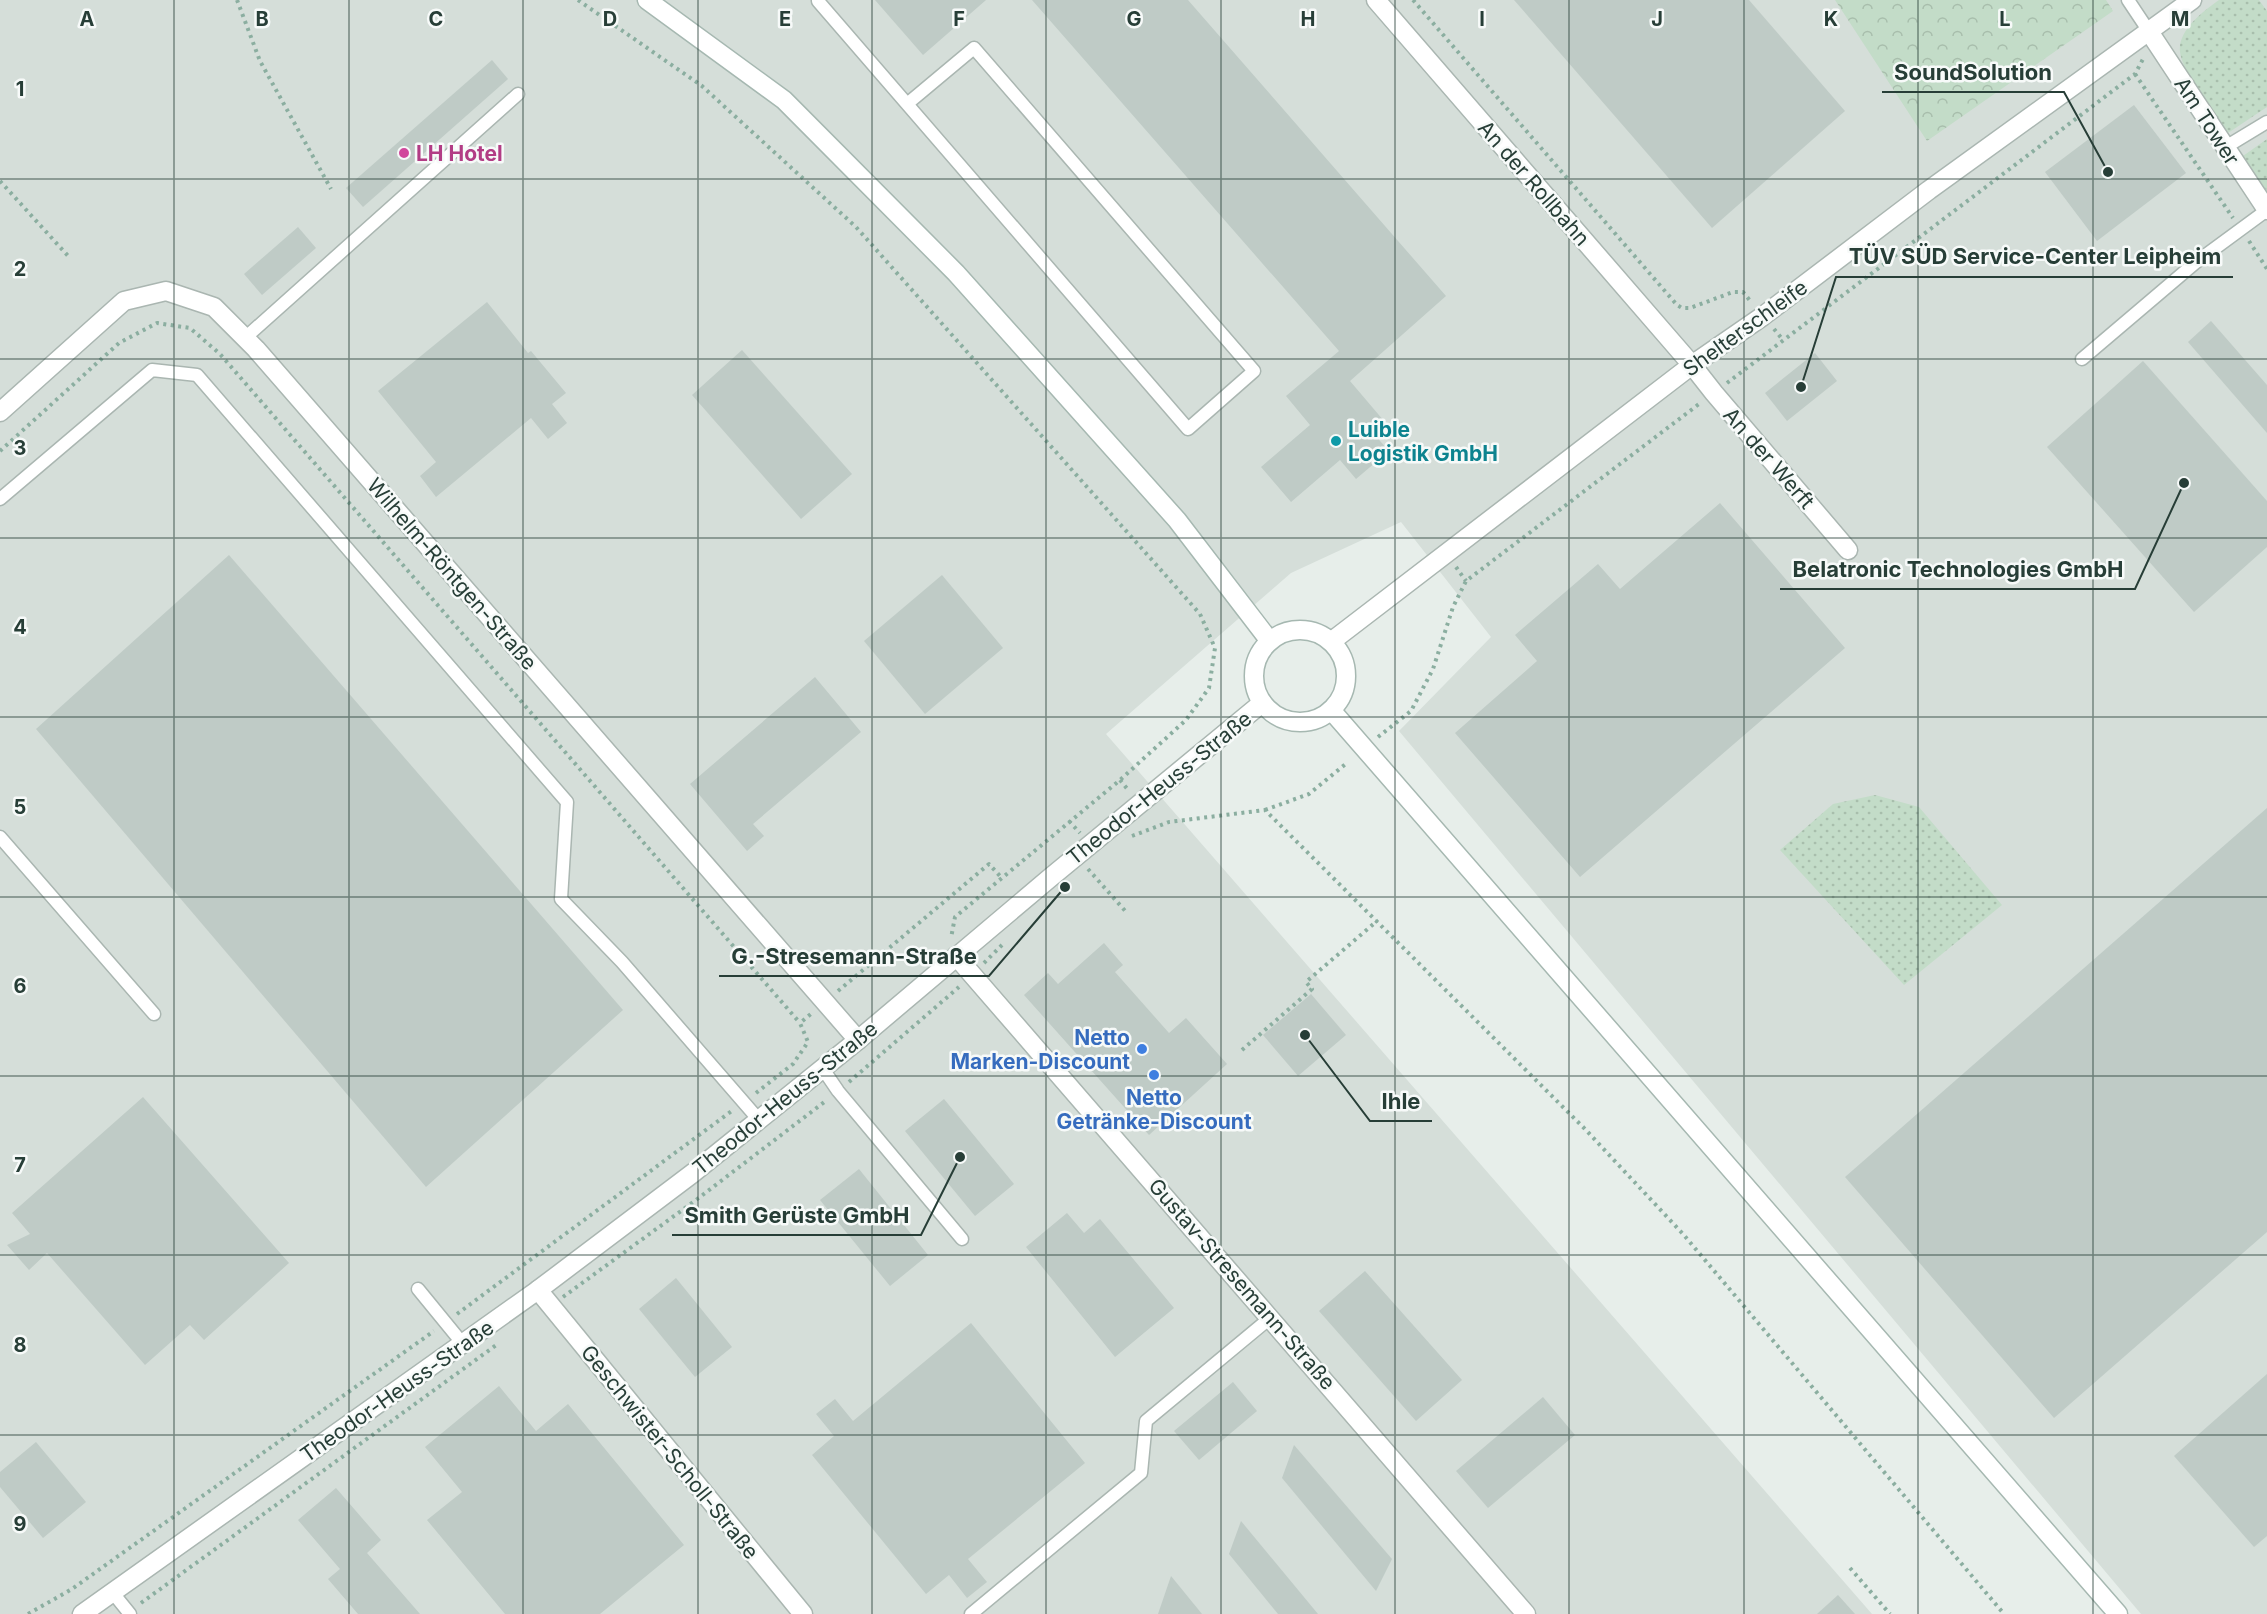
<svg xmlns="http://www.w3.org/2000/svg" width="2267" height="1614" font-family="Inter,sans-serif">
<style>
.built{fill:#d5ded9}
.grass{fill:url(#grass-dots)}
.forest{fill:url(#forest-crowns)}
.building{fill:#bfcbc6}
.lines{fill:none;stroke-linecap:round;stroke-linejoin:round}
.lane-casing{stroke:#aab6b1;stroke-width:15}
.street-casing{stroke:#aab6b1;stroke-width:21}
.secondary-casing{stroke:#a6b8b1;stroke-width:21}
.path{stroke:#8baea0;stroke-width:4;stroke-dasharray:3 4.5;stroke-linecap:butt}
.lane{stroke:#fff;stroke-width:12}
.street{stroke:#fff;stroke-width:18}
.secondary{stroke:#fff;stroke-width:18}
.grid{fill:none;stroke:#273e37;stroke-width:1.5;stroke-opacity:0.55}
.hotel-dot{fill:#d1479c;stroke:#f7faf9;stroke-width:2}
.culture-dot{fill:#0f9aa8;stroke:#f7faf9;stroke-width:2}
.shop-dot{fill:#3f7fe0;stroke:#f7faf9;stroke-width:2}
.labels{text-anchor:middle;dominant-baseline:central;stroke-width:5;stroke-linejoin:round;paint-order:stroke}
.street-label{font-size:21px;fill:#273e37;stroke:#f7faf9}
.hotel-label{font-size:21px;font-weight:bold;fill:#b23c85;stroke:#f7faf9;text-anchor:start}
.culture-label{font-size:21px;font-weight:bold;fill:#0d838f;stroke:#f7faf9;text-anchor:start}
.shop-label{font-size:21px;font-weight:bold;fill:#366cbe;stroke:#f7faf9;text-anchor:end}
.grid-label{font-size:20px;text-anchor:middle;font-weight:bold;fill:#273e37;stroke:#f7faf9;stroke-width:5;stroke-linejoin:round;paint-order:stroke}
.leader{fill:none;stroke:#273e37;stroke-width:2}
.callout-dot{fill:#273e37;stroke:#f7faf9;stroke-width:2}
.callout-label{font-size:22px;text-anchor:middle;font-weight:bold;fill:#273e37;stroke:#f7faf9;stroke-width:5;stroke-linejoin:round;paint-order:stroke}
</style>
<defs>
<pattern id="grass-dots" width="8" height="8" patternUnits="userSpaceOnUse" patternTransform="scale(1.5)"><rect width="8" height="8" fill="#c3dcc8"/><path d="M2 2h.1M6 6h.1" fill="none" stroke="#a8beac" stroke-width="1.8" stroke-linecap="round"/></pattern>
<pattern id="forest-crowns" width="20" height="18" patternUnits="userSpaceOnUse" patternTransform="scale(1.5)"><rect width="20" height="18" fill="#c3dcc8"/><path d="M2 6a3 3 0 1 1 6 0M12 15a3 3 0 1 1 6 0" fill="none" stroke="#a8beac"/></pattern>
</defs>
<rect width="100%" height="100%" fill="#e7eeea"/>
<path class="built" d="M0,0H2267V1614H2141L1399,731L1491,637L1401,522L1291,573L1106,734L1872,1614H0Z"/>
<g class="grass">
<path d="M2219,0H2259L2267,11V107L2228,133C2215,114 2176,67 2180,45C2184,25 2204,11 2219,0Z"/>
<path d="M2267,139V191L2243,156Z"/>
<path d="M1875,795L1919,807L2002,905L1904,985L1780,850L1833,804Z"/>
</g>
<path class="forest" d="M1835,0H2106L2113,11L1927,141Z"/>
<g class="building">
<path d="M875,0H986L923,55Z"/>
<path d="M1032,0H1188L1446,296L1350,381L1384,421L1372,432L1389,451L1356,479L1340,460L1291,502L1261,467L1310,425L1286,396L1339,351Z"/>
<path d="M1514,0H1749L1845,111L1712,228Z"/>
<path d="M492,60L508,79L363,207L346,188Z"/>
<path d="M2134,105L2186,173L2097,241L2045,172Z"/>
<path d="M298,227L316,248L262,295L244,274Z"/>
<path d="M487,302L528,353L531,351L566,393L552,404L567,423L548,439L531,418L436,497L420,476L436,462L378,391Z"/>
<path d="M2211,321L2267,385V433L2188,342Z"/>
<path d="M742,350L852,474L801,519L692,395Z"/>
<path d="M1815,353L1837,381L1787,421L1765,393Z"/>
<path d="M2143,361L2267,501V547L2194,612L2047,447Z"/>
<path d="M1720,503L1845,648L1580,877L1455,733L1537,661L1515,635L1598,564L1620,589Z"/>
<path d="M229,555L623,1010L426,1187L36,729Z"/>
<path d="M942,575L1003,648L925,714L864,641Z"/>
<path d="M815,677L861,732L753,824L764,836L747,851L690,784Z"/>
<path d="M2267,808V1232L2054,1418L1845,1177Z"/>
<path d="M1104,943L1123,965L1115,972L1169,1033L1186,1018L1227,1064L1149,1135L1024,995L1048,973L1058,984Z"/>
<path d="M1311,994L1346,1035L1298,1076L1263,1035Z"/>
<path d="M143,1097L289,1263L204,1340L190,1325L145,1365L47,1253L29,1270L7,1245L30,1234L12,1213Z"/>
<path d="M944,1099L1014,1184L975,1216L905,1131Z"/>
<path d="M859,1169L928,1255L890,1286L820,1200Z"/>
<path d="M1067,1213L1084,1233L1100,1219L1174,1308L1115,1357L1026,1247Z"/>
<path d="M1365,1271L1462,1380L1416,1421L1319,1311Z"/>
<path d="M676,1278L732,1347L695,1377L639,1309Z"/>
<path d="M971,1323L1085,1463L968,1559L987,1582L967,1598L949,1575L926,1594L812,1455L834,1436L816,1414L835,1399L853,1421Z"/>
<path d="M2267,1374V1536L2254,1547L2174,1456Z"/>
<path d="M1233,1382L1257,1411L1199,1460L1174,1431Z"/>
<path d="M499,1386L536,1431L568,1404L684,1545L600,1614H505L427,1520L462,1492L425,1447Z"/>
<path d="M1543,1397L1575,1435L1488,1508L1456,1471Z"/>
<path d="M36,1442L86,1502L43,1538L0,1487V1472Z"/>
<path d="M1294,1445L1392,1559L1376,1591L1282,1478Z"/>
<path d="M336,1488L381,1540L367,1553L420,1614H358L328,1579L340,1569L298,1520Z"/>
<path d="M1241,1521L1318,1614H1278L1229,1554Z"/>
<path d="M1171,1576L1202,1614H1158Z"/>
<path d="M1838,1595L1855,1614H1817Z"/>
</g>
<g class="lines">
<g class="lane-casing">
<g id="lane">
<path d="M819,0L818,1L1188,429L1254,371L974,48L907,104"/>
<path d="M2128,0L2148,30"/>
<path d="M2224,148L2267,122"/>
<path d="M245,338L518,94"/>
<path d="M2082,359L2195,263L2267,210"/>
<path d="M0,499L152,370L197,375L567,802L561,899L622,962L759,1120"/>
<path d="M0,837L154,1014"/>
<path d="M823,1069L838,1091L962,1239"/>
<path d="M418,1289L463,1344"/>
<path d="M113,1593L130,1614"/>
<path d="M971,1614L1141,1473L1146,1421L1270,1318"/>
</g>
</g>
<g class="street-casing">
<g id="street">
<path d="M1376,0L1692,365L1714,393L1848,550"/>
<path d="M2148,30L2267,210"/>
<path d="M0,412L124,301L166,291L214,307L256,349L858,1040"/>
<path d="M1332,641L1692,365L1763,316L1929,190L2192,0"/>
<path d="M956,956L1526,1614"/>
<path d="M538,1290L803,1614"/>
<path d="M82,1614L538,1290L693,1173L858,1040L1051,877L1262,703"/>
</g>
</g>
<g class="secondary-casing">
<g id="secondary">
<path d="M647,0L784,100L956,273L1177,520L1269,640"/>
<circle cx="1300" cy="676" r="46"/>
<path d="M1331,710L2118,1614"/>
</g>
</g>
<g class="path">
<path d="M237,0L260,61L331,189"/>
<path d="M578,0L702,86L856,227L1200,614L1215,648L1209,688L1186,720L1120,780L955,917L951,938"/>
<path d="M1413,0L1677,305L1682,308H1690L1733,292H1743L1752,303"/>
<path d="M2135,74L2233,218"/>
<path d="M0,181L69,257"/>
<path d="M2249,241L2267,269"/>
<path d="M1774,329L1783,340"/>
<path d="M1727,383L2135,74L2143,59"/>
<path d="M0,451L119,343L157,323L190,328L220,354L800,1023"/>
<path d="M1456,567L1466,581"/>
<path d="M1378,737L1411,711L1433,669L1453,607L1466,581L1699,404"/>
<path d="M1120,780L1129,791"/>
<path d="M1265,810L1309,794L1348,762"/>
<path d="M1069,821L1080,833"/>
<path d="M1132,836L1169,822L1265,810L1584,1128L1683,1234L2004,1614"/>
<path d="M1088,869L1127,913"/>
<path d="M984,963L1002,945"/>
<path d="M838,991L989,864L1001,877"/>
<path d="M1242,1050L1312,989L1306,982L1377,921"/>
<path d="M849,1082L959,987"/>
<path d="M756,1093L793,1064L808,1042L800,1023L812,1013"/>
<path d="M563,1297L696,1200L827,1100"/>
<path d="M457,1314L733,1110"/>
<path d="M1850,1568L1890,1614"/>
<path d="M141,1603L499,1343"/>
<path d="M28,1614L72,1589L434,1331"/>
</g>
<use href="#lane" class="lane"/>
<use href="#street" class="street"/>
<use href="#secondary" class="secondary"/>
</g>
<path class="grid" d="M174,0V1614M349,0V1614M523,0V1614M698,0V1614M872,0V1614M1046,0V1614M1221,0V1614M1395,0V1614M1569,0V1614M1744,0V1614M1918,0V1614M2093,0V1614M0,179H2267M0,359H2267M0,538H2267M0,717H2267M0,897H2267M0,1076H2267M0,1255H2267M0,1435H2267"/>
<circle class="hotel-dot" cx="404" cy="153" r="6"/>
<circle class="culture-dot" cx="1336" cy="441" r="6"/>
<g class="shop-dot">
<circle cx="1142" cy="1049" r="6"/>
<circle cx="1154" cy="1075" r="6"/>
</g>
<g class="labels">
<g class="street-label">
<text transform="translate(2207 121) rotate(57)">Am Tower</text>
<text transform="translate(1534 183) rotate(49)">An der Rollbahn</text>
<text transform="translate(1745 328) rotate(-36)">Shelterschleife</text>
<text transform="translate(1769 458) rotate(49)">An der Werft</text>
<text transform="translate(452 574) rotate(49)">Wilhelm-Röntgen-Straße</text>
<text transform="translate(1159 788) rotate(-39)">Theodor-Heuss-Straße</text>
<text transform="translate(785 1098) rotate(-39)">Theodor-Heuss-Straße</text>
<text transform="translate(1242 1284) rotate(49)">Gustav-Stresemann-Straße</text>
<text transform="translate(397 1391) rotate(-35)">Theodor-Heuss-Straße</text>
<text transform="translate(670 1452) rotate(51)">Geschwister-Scholl-Straße</text>
</g>
<g class="hotel-label">
<text x="416" y="153">LH Hotel</text>
</g>
<g class="culture-label">
<text x="1348" y="429">Luible<tspan x="1348" dy="24">Logistik GmbH</tspan></text>
</g>
<g class="shop-label">
<text x="1130" y="1037">Netto<tspan x="1130" dy="24">Marken-Discount</tspan></text>
<text x="1154" y="1097" text-anchor="middle">Netto<tspan x="1154" dy="24">Getränke-Discount</tspan></text>
</g>
</g>
<g class="grid-label">
<text x="87" y="26">A</text>
<text x="262" y="26">B</text>
<text x="436" y="26">C</text>
<text x="610" y="26">D</text>
<text x="785" y="26">E</text>
<text x="959" y="26">F</text>
<text x="1134" y="26">G</text>
<text x="1308" y="26">H</text>
<text x="1482" y="26">I</text>
<text x="1657" y="26">J</text>
<text x="1831" y="26">K</text>
<text x="2005" y="26">L</text>
<text x="2180" y="26">M</text>
<text x="20" y="96">1</text>
<text x="20" y="276">2</text>
<text x="20" y="455">3</text>
<text x="20" y="634">4</text>
<text x="20" y="814">5</text>
<text x="20" y="993">6</text>
<text x="20" y="1172">7</text>
<text x="20" y="1352">8</text>
<text x="20" y="1531">9</text>
</g>
<path class="leader" d="M2108 172L2064 92H1882M1801 387L1836 277H2233M2184 483L2135 589H1780M1065 887L989 976H719M1305 1035L1370 1121H1432M960 1157L921 1235H672"/>
<g class="callout-dot">
<circle cx="2108" cy="172" r="6"/>
<circle cx="1801" cy="387" r="6"/>
<circle cx="2184" cy="483" r="6"/>
<circle cx="1065" cy="887" r="6"/>
<circle cx="1305" cy="1035" r="6"/>
<circle cx="960" cy="1157" r="6"/>
</g>
<g class="callout-label">
<text x="1973" y="80">SoundSolution</text>
<text x="2035" y="264">TÜV SÜD Service-Center Leipheim</text>
<text x="1958" y="577">Belatronic Technologies GmbH</text>
<text x="854" y="964">G.-Stresemann-Straße</text>
<text x="1401" y="1109">Ihle</text>
<text x="797" y="1223">Smith Gerüste GmbH</text>
</g>
</svg>
